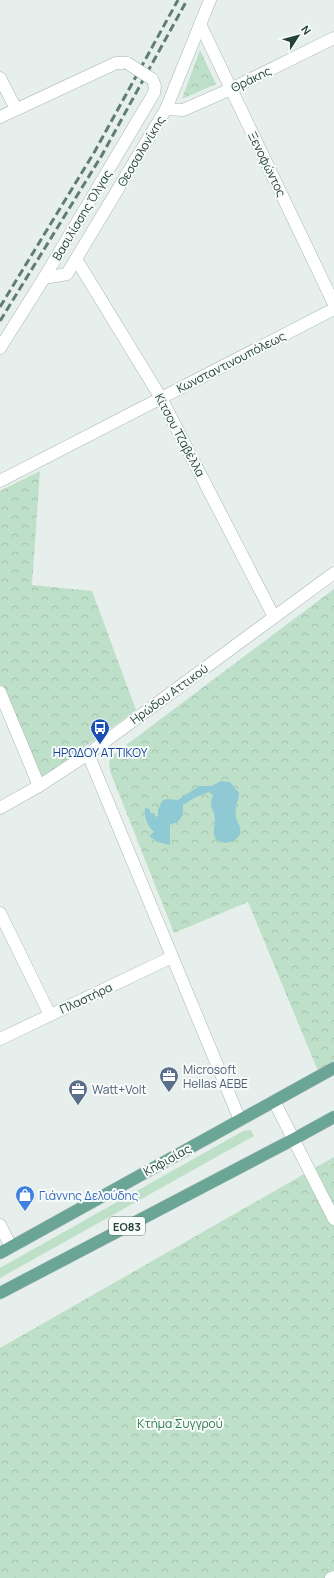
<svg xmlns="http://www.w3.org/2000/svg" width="334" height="1578" font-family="Manrope,sans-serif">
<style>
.grass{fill:#bfe0c8}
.park{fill:url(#park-crowns)}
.water{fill:#8ec9d4}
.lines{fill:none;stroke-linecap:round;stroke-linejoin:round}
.minor-casing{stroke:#a8b8b2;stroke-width:13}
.major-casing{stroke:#c2cac8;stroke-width:13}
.minor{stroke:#fff;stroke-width:12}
.major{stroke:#6aa596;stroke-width:12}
.rail{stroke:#5f7d75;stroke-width:3;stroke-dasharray:8 4;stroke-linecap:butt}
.minor-bridge-casing{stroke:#a8b8b2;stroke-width:13;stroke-linecap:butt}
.minor-bridge{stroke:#fff;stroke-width:12}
.labels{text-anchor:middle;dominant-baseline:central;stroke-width:4;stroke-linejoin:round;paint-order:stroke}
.shield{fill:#f7fbf9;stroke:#637a73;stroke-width:1}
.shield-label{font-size:11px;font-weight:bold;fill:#24423a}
.street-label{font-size:12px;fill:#24423a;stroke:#f7fbf9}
.transit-label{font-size:12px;fill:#164399;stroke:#f7fbf9}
.service-label{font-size:12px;fill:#4e5e75;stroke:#f7fbf9;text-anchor:start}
.shop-label{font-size:12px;fill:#366cbe;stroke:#f7fbf9;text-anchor:start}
.park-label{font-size:12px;fill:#2d7a4b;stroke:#f7fbf9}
</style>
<defs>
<pattern id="park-crowns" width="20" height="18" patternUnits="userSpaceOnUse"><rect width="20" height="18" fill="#bfe0c8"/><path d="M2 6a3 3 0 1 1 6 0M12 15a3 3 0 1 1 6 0" fill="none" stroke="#a4c1ad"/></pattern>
</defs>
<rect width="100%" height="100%" fill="#e6efeb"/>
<path class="grass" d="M251,1130L254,1136L0,1278V1268L243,1131Z"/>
<g class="park">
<path d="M200,50L216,84L182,99Z"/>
<path d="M40,471L32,585L92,591L136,710L40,779L0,692V491Z"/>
<path d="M334,589V1062L318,1071L248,902L174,933L110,771L109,762L113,755Z"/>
<path d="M334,1157V1578H0V1348Z"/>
</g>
<path class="water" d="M221,781L230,782L239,793C239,801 234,807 236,817C237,822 242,829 240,834C236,844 216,847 214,834C213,829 215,824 215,819C214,808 208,808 213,795L209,792L194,798L183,805C183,815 182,823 170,824V845L158,842L149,836L154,832C147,825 144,818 145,808L150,809V813H154L156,817L158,816V810L162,801L166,799L178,800L199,786H211Z"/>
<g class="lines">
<g class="minor-casing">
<g id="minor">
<path d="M200,24L334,304"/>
<path d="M0,78L16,109"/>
<path d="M166,109L183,110L231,89L334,38"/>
<path d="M0,117L116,63H127"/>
<path d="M76,259L161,398L274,617"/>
<path d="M44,278L67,274L166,109L210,0"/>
<path d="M0,348L44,278L154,93L155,86L152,79"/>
<path d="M0,481L334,309"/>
<path d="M0,692L39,786"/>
<path d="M88,754L240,1120"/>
<path d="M0,808L39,786L88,754L334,573"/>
<path d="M0,913L50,1015"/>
<path d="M0,1039L172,957"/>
<path d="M274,1101L334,1219"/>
<path d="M0,1225L11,1247"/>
<path d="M331,1578L334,1577"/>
</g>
</g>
<g class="major-casing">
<g id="major">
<path d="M0,1253L334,1068"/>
<path d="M0,1293L294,1139L334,1117"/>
</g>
</g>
<use href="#minor" class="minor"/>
<use href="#major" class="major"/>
<g class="rail">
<path d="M0,307L95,151L178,0"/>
<path d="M0,321L102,155L187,0"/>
</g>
<g class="minor-bridge-casing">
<path id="minor-bridge" d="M127,63L152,79"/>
</g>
<use href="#minor-bridge" class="minor-bridge"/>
</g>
<defs>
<g id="bus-pin" transform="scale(1)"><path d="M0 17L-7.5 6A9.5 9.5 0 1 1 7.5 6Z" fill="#1a4fb4" stroke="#f7fbf9"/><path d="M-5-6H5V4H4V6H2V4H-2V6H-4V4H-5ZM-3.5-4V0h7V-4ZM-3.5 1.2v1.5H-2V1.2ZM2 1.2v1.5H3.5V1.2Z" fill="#fff"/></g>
<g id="office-pin" transform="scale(1)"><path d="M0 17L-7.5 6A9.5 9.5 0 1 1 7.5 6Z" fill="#5c6f8a" stroke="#f7fbf9"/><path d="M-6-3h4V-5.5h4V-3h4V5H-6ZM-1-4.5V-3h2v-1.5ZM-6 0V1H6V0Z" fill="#fff"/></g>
<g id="shop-pin" transform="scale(1)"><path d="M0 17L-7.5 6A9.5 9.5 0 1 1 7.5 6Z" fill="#3f7fe0" stroke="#f7fbf9"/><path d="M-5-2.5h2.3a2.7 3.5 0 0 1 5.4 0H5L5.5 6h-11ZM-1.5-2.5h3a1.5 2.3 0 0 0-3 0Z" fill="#fff"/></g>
</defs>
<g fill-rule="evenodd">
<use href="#bus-pin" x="100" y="728"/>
<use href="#office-pin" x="169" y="1076"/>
<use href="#office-pin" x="78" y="1089"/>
<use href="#shop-pin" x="25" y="1195"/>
</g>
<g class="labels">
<rect class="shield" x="109" y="1217" width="36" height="18" rx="3"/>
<g class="shield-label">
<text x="127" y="1226">ΕΟ83</text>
</g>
<g class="street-label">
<text transform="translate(251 79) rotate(-26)">Θράκης</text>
<text transform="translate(141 151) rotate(-59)">Θεσσαλονίκης</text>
<text transform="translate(267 164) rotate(64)">Ξενοφώντος</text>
<text transform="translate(82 215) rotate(-59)">Βασιλίσσης Όλγας</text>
<text transform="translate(231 362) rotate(-27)">Κωνσταντινουπόλεως</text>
<text transform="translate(180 435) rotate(62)">Κίτσου Τζαβέλλα</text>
<text transform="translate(169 694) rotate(-36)">Ηρώδου Αττικού</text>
<text transform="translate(86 998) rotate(-25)">Πλαστήρα</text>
<text transform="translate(167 1160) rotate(-29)">Κηφισίας</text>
</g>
<g class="transit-label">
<text x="100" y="752">ΗΡΩΔΟΥ ΑΤΤΙΚΟΥ</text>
</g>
<g class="service-label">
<text x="183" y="1069">Microsoft<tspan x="183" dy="14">Hellas AEBE</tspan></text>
<text x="92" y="1089">Watt+Volt</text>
</g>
<g class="shop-label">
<text x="39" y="1195">Γιάννης Δελούδης</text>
</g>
<g class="park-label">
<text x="180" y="1423">Κτήμα Συγγρού</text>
</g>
</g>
<g transform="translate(298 36) rotate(54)" stroke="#f7fbf9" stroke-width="3" paint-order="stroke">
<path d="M0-3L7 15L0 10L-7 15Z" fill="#24423a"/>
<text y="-6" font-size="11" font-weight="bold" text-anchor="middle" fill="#24423a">N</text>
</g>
</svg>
